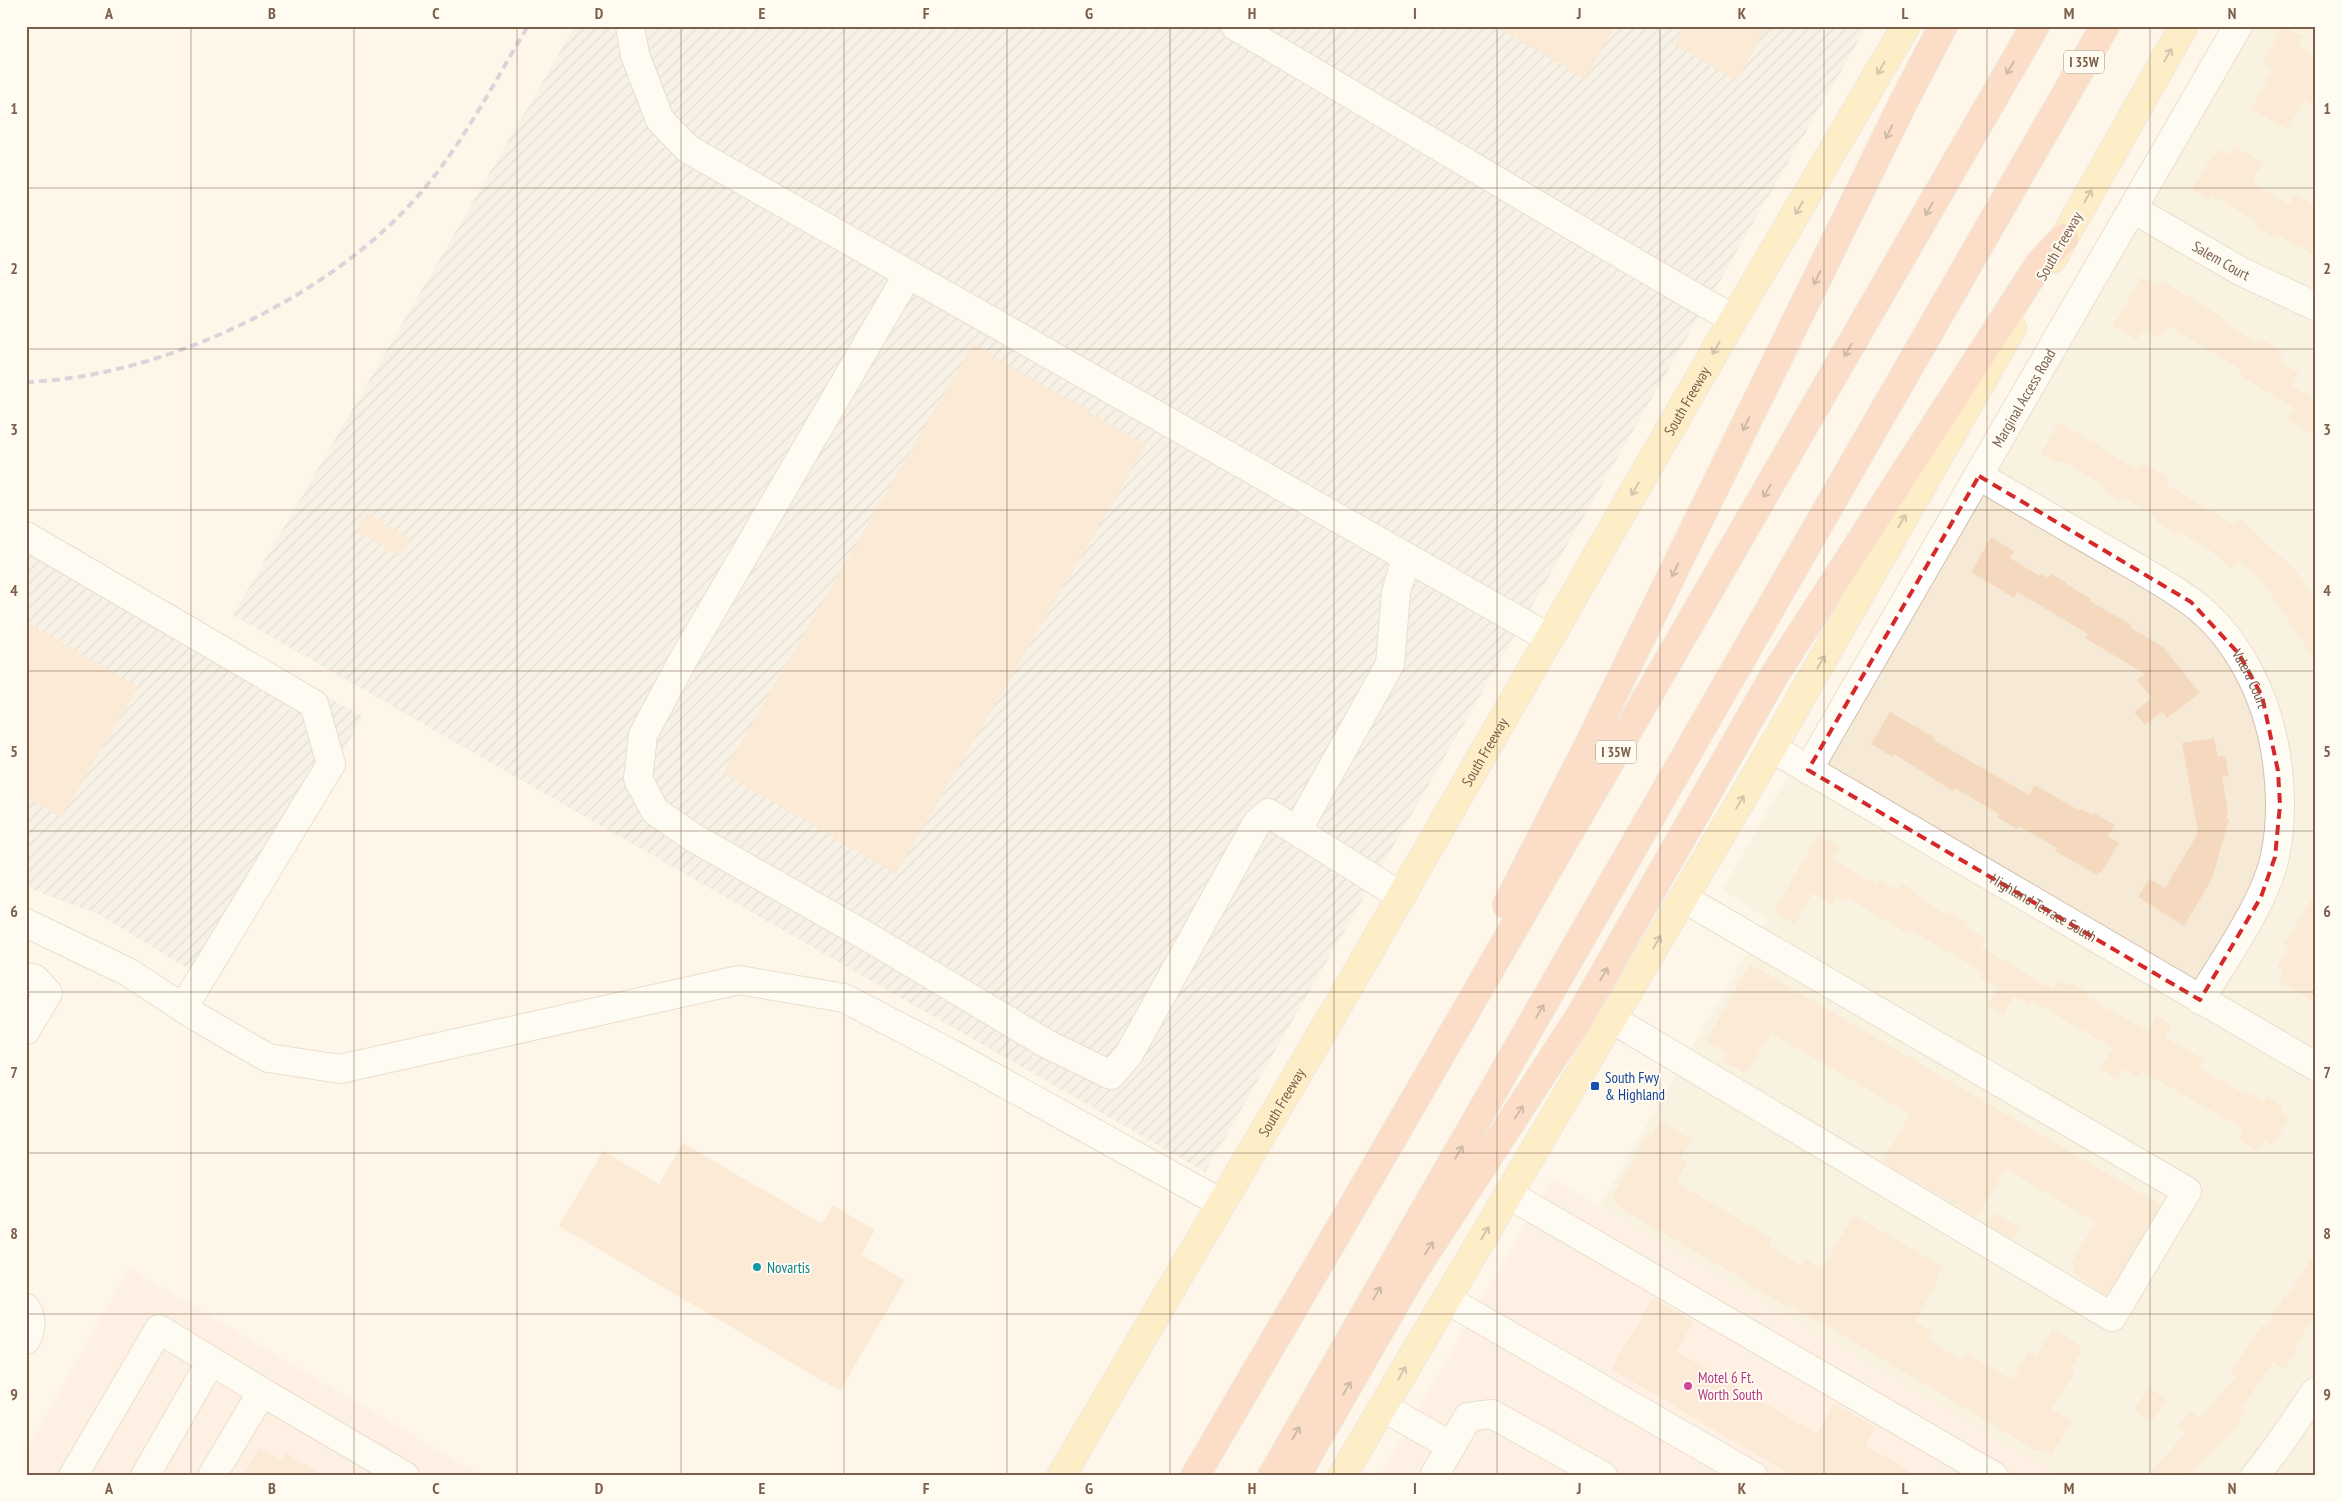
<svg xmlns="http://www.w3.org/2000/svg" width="2341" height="1502" font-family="'PT Sans Narrow',sans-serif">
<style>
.residential{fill:#f6ead7}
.commercial{fill:#fee9dc}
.industrial{fill:url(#industrial-furrows)}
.building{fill:#f5d9bf}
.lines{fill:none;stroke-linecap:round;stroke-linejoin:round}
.minor-casing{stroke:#d2c0ad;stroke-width:30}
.major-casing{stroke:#ddd5d0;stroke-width:30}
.highway-casing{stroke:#ddd5d0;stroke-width:30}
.minor{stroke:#fff;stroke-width:28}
.major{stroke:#ffe39f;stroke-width:28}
.highway{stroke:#fbbd9d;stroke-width:28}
.rail{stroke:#bca5ca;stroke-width:4;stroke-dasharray:8 5;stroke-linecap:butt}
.oneway{stroke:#a38764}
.oneway2{stroke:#95725b}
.marked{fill:none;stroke:#d62828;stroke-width:4;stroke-dasharray:10 6;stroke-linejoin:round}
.grid{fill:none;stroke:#7b5f4a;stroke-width:1;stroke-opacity:0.55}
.transit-dot{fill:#1a4fb4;stroke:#fffbf1;stroke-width:2}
.culture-dot{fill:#0f9aa8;stroke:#fffbf1;stroke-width:2}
.hotel-dot{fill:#d1479c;stroke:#fffbf1;stroke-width:2}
.labels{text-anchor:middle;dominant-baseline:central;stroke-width:4;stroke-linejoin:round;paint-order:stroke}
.shield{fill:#fffbf1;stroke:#a38e7c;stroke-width:1}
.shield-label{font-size:14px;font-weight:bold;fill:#7b5f4a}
.street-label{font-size:15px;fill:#7b5f4a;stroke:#fffbf1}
.transit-label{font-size:15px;fill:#164399;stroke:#fffbf1;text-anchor:start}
.culture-label{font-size:15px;fill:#0d838f;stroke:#fffbf1;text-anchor:start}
.hotel-label{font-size:15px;fill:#b23c85;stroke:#fffbf1;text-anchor:start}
.neatline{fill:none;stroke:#7b5f4a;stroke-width:2}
.grid-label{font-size:16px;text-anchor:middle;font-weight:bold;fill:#7b5f4a}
</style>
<defs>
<pattern id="industrial-furrows" width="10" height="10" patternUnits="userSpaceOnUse" patternTransform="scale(1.25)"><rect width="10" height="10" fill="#efe9e2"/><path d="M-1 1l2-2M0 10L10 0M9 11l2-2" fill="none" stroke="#c7c0b9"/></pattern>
</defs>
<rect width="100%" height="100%" fill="#fef7e9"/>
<path class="residential" d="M2226,26H2315V1476H2060L1599,1206L1767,919L1722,890Z"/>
<g class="commercial">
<path d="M1552,1179L2060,1476H1379Z"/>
<path d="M129,1268L482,1476H26V1451Z"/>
</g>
<g class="industrial">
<path d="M575,26H1867L1205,1172L233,615Z"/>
<path d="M26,525L363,717L205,979L98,914L26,887Z"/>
</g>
<g class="building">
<path d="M1495,26H1615L1585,79Z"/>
<path d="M1686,26H1768L1736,81L1675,45Z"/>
<path d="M2282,26L2303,36L2298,46L2315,55V105L2304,99L2288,129L2251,109L2273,69L2263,63Z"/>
<path d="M2235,146L2263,163L2252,181L2253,183L2289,205L2295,194L2315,205V256L2277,234L2275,238L2255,226L2257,222L2212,195L2208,200L2192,190L2212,156L2214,158L2219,149L2229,155Z"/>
<path d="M2141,277L2159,287L2162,281L2227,320L2225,324L2258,343L2261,339L2283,352L2278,361L2299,373L2292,386L2315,399V436L2287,419L2294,408L2239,375L2242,370L2168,326L2161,339L2143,329L2137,340L2113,326Z"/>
<path d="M973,344L1146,445L896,874L723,773Z"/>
<path d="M2058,423L2100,445V448L2138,470L2143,463L2169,478L2166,484L2235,525L2241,519L2296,571L2315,601V660L2265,585L2239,560L2230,569L2210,550L2178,531L2176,534L2155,521L2157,517L2124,498L2122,502L2103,491L2105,487L2095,480L2060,460L2059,463L2041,454Z"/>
<path d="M367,513L411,539L400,557L356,531Z"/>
<path d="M1991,537L2014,551L2010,558L2040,576L2041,574L2048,578L2051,574L2067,583L2066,584L2091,599L2090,601L2132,625L2130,627L2163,647L2200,693L2167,718L2162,712L2145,725L2134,712L2152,698L2137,680L2145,674L2085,638L2088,634L2017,592L2014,598L1971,572Z"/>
<path d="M26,621L138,687L61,818L26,797Z"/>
<path d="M1890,712L1934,737L1932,739L2029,795L2035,785L2080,811L2081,809L2093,815L2094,813L2115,825L2108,836L2119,843L2101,873L2099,871L2097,875L2055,851L2057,848L2019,826L2017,829L1997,817L1999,814L1955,788L1953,791L1894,754L1892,757L1871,744Z"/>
<path d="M2214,738L2218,757L2225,756L2229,776L2222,777L2228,812L2226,819H2229L2212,879L2184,926L2138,897L2149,879L2165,888L2198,833L2182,743Z"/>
<path d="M1818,834L1840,847L1833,859L1876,885L1879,880L1897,890L1901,883L1916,892L1915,895L1947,915L1948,912L1969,924L1966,927L1986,939L1981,947L2052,989L2058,980L2067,985L2069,982L2089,993L2087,997L2148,1031L2157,1016L2172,1025L2165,1037L2204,1060L2199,1068L2245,1094L2246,1092L2264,1102L2267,1097L2283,1106L2280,1112L2289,1117L2273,1146L2264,1140L2257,1151L2238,1139L2244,1129L2141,1071L2138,1078L2124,1069L2118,1079L2100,1068L2113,1048L2032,1001L2029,1006L2014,996L2003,1015L1987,1006L1998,988L1980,977L1983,972L1909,929L1906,933L1848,898L1846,902L1837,896L1832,905L1813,893L1795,924L1774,912Z"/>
<path d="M2315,894V1002L2279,981L2284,971L2277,967L2289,947L2284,944Z"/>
<path d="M1750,964L2161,1205L2107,1296L2073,1273L2076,1267L2071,1264L2095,1222L2006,1169L1977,1217L1882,1162L1910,1114L1771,1033L1746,1074L1723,1061L1727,1053L1706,1042Z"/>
<path d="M1660,1121L1692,1140L1681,1158L1687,1162L1676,1182L1772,1239L1768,1246L1802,1266L1806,1259L1822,1269L1854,1215L1943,1267L1936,1280L1938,1281L1915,1321L1932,1332L1928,1340L1962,1360L1966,1353L2012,1380L2028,1352L2036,1357L2052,1329L2080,1345L2079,1347L2082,1350L2071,1369L2075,1372L2051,1409L2072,1421L2052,1454L2048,1452L2047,1454L2038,1449L2037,1451L1820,1322L1791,1306L1790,1308L1744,1282L1745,1280L1623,1210L1615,1203L1616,1201L1612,1198L1649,1133L1652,1135Z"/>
<path d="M683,1143L822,1224L833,1205L875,1230L861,1255L905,1280L840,1391L559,1226L603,1151L659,1184Z"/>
<path d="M1995,1213L2020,1228L2013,1240L1987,1224Z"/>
<path d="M2315,1252V1314L2295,1347L2298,1349L2284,1370L2273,1362L2242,1408L2245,1411L2238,1420L2241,1422L2188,1476H2147L2186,1433L2178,1426L2191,1411L2199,1418L2236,1377L2230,1373L2262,1325L2266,1327L2284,1296L2287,1298Z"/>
<path d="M1653,1298L1694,1322L1676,1351L1817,1434L1834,1403L1875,1427L1865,1445L1918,1476H1793L1611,1369Z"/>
<path d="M2149,1387L2166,1400L2151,1422L2134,1410Z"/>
<path d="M259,1448L282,1461L286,1453L324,1476H243Z"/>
</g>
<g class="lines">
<g class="minor-casing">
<g id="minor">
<path d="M630,26L635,55L660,120L688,149L1549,638"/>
<path d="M1235,26C1402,123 1566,224 1733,319"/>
<path id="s1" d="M2133,209L2242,272L2315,306"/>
<path d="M908,274L683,660L643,735L638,779L655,811L694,838L863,934L1047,1044L1111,1075L1129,1054L1257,823L1268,813L1401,896"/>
<path id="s2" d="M1979,476C2020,500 2061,524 2103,548C2132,565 2162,581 2190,601C2238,636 2267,697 2276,755C2281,788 2282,823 2275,856C2266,901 2224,960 2200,1000"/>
<path d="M26,536L314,704L331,764L183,1008"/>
<path id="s3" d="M1772,748L2315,1066"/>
<path id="s4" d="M1808,770L2238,26"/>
<path d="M1297,831L1390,664L1396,593L1406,558"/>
<path d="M26,923L128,972L197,1017L268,1058L340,1069L739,980L844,998L948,1052L1221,1203"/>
<path d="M26,977L35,979L48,993L26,1030"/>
<path d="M1612,1019L2112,1317L2187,1191L1683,898"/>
<path d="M1508,1194L1994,1476"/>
<path d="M1446,1299L1753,1476"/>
<path d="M26,1308C32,1317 32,1330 26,1340"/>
<path d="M262,1392L405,1476"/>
<path d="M1383,1407L1451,1446"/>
<path d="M73,1476L159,1329L262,1392L212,1476"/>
<path d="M145,1476L211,1361"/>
<path d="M1434,1476L1468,1417L1492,1414L1603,1476"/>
<path d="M2255,1476L2276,1449L2315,1392"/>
</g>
</g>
<g class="major-casing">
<g id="major">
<path d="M2052,259L2184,26"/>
<path id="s5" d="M1061,1476L1340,1002L1719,344L1906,26"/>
<path d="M1342,1476L1772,748L2012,328"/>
</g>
</g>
<g class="highway-casing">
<g id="highway">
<path d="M1507,905L1587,748L1903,103L1943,26"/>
<path d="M1195,1476L1378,1163L2035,26"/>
<path d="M1272,1476L2105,26"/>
<path d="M1296,1476L1412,1274L1580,1016L1775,674L2040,263L2064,238"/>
</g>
</g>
<use href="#minor" class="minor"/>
<use href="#major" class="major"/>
<use href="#highway" class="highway"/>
<path class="rail" d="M26,382C155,378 315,304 404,211C456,158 490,89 528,26"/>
</g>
<defs><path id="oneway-shaft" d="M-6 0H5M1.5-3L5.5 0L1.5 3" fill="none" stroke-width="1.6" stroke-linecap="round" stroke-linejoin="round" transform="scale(1.25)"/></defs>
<g class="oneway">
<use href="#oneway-shaft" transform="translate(2168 55) rotate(-60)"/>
<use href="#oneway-shaft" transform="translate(1881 68) rotate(120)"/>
<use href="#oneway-shaft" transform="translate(2088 196) rotate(-60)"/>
<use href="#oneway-shaft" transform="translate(1799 208) rotate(120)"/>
<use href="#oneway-shaft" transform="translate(1716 348) rotate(120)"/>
<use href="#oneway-shaft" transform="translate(1635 489) rotate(120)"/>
<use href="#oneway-shaft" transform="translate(1902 521) rotate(-60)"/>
<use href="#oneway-shaft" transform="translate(1821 662) rotate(-60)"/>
<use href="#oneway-shaft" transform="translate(1740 802) rotate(-59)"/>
<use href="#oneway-shaft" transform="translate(1657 942) rotate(-60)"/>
<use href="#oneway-shaft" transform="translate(1485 1233) rotate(-59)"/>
<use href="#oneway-shaft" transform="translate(1402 1373) rotate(-60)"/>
</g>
<g class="oneway2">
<use href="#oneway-shaft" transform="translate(2010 68) rotate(120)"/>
<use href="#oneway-shaft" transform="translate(1889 132) rotate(116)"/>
<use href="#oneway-shaft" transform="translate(1929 209) rotate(120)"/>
<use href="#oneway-shaft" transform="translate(1817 278) rotate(116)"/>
<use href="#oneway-shaft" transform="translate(1848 350) rotate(120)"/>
<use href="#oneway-shaft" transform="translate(1746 424) rotate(116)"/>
<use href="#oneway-shaft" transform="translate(1767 491) rotate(120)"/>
<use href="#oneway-shaft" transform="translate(1675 570) rotate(116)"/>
<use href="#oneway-shaft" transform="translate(1604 974) rotate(-60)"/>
<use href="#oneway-shaft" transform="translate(1540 1011) rotate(-60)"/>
<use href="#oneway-shaft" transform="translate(1519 1112) rotate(-57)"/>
<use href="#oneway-shaft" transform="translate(1459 1152) rotate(-60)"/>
<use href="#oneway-shaft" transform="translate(1429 1248) rotate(-57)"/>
<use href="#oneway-shaft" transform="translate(1377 1293) rotate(-60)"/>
<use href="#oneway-shaft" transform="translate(1347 1388) rotate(-60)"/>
<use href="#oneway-shaft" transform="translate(1296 1433) rotate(-60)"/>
</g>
<path d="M0 0H2341V1502H0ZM1979,476L2191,602L2239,654L2262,696L2278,771L2280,805L2275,857L2261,897L2200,1000L1808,770Z" fill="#fef7e9" fill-opacity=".55" fill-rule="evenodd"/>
<path class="marked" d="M1979,476L2191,602L2239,654L2262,696L2278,771L2280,805L2275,857L2261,897L2200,1000L1808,770Z"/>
<path class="grid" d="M191,26V1476M354,26V1476M517,26V1476M681,26V1476M844,26V1476M1007,26V1476M1170,26V1476M1334,26V1476M1497,26V1476M1660,26V1476M1824,26V1476M1987,26V1476M2150,26V1476M26,188H2315M26,349H2315M26,510H2315M26,671H2315M26,831H2315M26,992H2315M26,1153H2315M26,1314H2315"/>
<rect class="transit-dot" x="1590" y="1081" width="10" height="10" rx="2.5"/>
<circle class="culture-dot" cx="757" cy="1267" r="5"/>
<circle class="hotel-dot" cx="1688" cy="1386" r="5"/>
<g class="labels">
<g class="shield">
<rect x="2064" y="50.5" width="40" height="23" rx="4"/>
<rect x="1596" y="740.5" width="40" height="23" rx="4"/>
</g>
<g class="shield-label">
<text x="2084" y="62">I 35W</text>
<text x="1616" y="752">I 35W</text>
</g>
<g class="street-label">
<text transform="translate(2059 246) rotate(-60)">South Freeway</text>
<text stroke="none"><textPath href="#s1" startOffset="102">Salem Court</textPath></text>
<text stroke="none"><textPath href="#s4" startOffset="430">Marginal Access Road</textPath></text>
<text stroke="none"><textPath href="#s5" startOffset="1244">South Freeway</textPath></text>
<text stroke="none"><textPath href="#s2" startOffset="345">Valera Court</textPath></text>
<text stroke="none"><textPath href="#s5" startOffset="839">South Freeway</textPath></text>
<text stroke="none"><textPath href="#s3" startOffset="315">Highland Terrace South</textPath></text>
<text stroke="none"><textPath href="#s5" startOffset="434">South Freeway</textPath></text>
</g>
<g class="transit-label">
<text x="1605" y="1077">South Fwy<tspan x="1605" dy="17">&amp; Highland</tspan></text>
</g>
<g class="culture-label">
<text x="767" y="1267">Novartis</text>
</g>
<g class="hotel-label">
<text x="1698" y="1377">Motel 6 Ft.<tspan x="1698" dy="17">Worth South</tspan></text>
</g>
</g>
<rect width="2341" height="1502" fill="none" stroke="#fffbf1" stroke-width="55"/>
<rect x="28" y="28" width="2286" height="1446" class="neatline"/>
<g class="grid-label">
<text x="109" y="19">A</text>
<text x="272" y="19">B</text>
<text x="436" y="19">C</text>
<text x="599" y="19">D</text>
<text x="762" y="19">E</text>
<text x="926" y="19">F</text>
<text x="1089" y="19">G</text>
<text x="1252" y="19">H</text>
<text x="1415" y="19">I</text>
<text x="1579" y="19">J</text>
<text x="1742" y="19">K</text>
<text x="1905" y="19">L</text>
<text x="2069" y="19">M</text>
<text x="2232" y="19">N</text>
<text x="14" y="114">1</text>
<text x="2327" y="114">1</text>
<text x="14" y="274">2</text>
<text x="2327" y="274">2</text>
<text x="14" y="435">3</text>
<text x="2327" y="435">3</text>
<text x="14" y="596">4</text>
<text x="2327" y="596">4</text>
<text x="14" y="757">5</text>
<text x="2327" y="757">5</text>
<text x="14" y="917">6</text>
<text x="2327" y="917">6</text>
<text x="14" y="1078">7</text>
<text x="2327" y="1078">7</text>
<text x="14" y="1239">8</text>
<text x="2327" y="1239">8</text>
<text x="14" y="1400">9</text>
<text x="2327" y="1400">9</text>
<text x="109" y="1494">A</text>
<text x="272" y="1494">B</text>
<text x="436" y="1494">C</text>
<text x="599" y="1494">D</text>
<text x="762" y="1494">E</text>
<text x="926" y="1494">F</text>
<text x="1089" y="1494">G</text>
<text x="1252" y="1494">H</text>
<text x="1415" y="1494">I</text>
<text x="1579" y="1494">J</text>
<text x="1742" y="1494">K</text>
<text x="1905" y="1494">L</text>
<text x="2069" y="1494">M</text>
<text x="2232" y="1494">N</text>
</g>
</svg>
